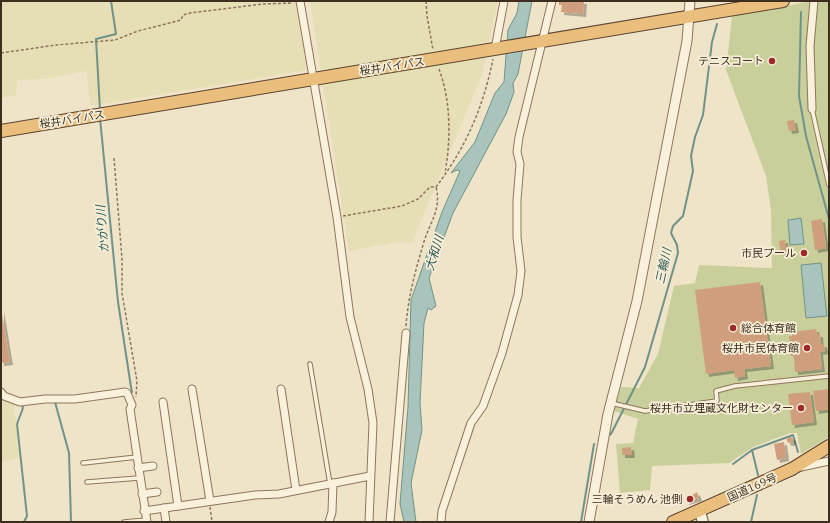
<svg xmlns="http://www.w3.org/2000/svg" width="830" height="523" font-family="'IBM Plex Serif','Noto Sans JP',serif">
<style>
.farmland{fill:#e6deb5}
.green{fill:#c9cf9b}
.water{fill:#a9c4bc;stroke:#6f938a}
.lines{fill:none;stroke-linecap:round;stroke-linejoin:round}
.stream{stroke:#6f938a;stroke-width:2}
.building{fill:#cf9f7d;filter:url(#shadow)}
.service-casing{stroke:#8d765c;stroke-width:5.5}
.minor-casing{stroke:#8d765c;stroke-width:9}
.tertiary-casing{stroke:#8d765c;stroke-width:11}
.secondary-casing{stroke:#6f573f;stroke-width:12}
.trunk-casing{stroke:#5b4430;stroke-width:14}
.path{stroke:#8d765c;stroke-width:1.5;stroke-dasharray:3 2;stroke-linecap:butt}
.service{stroke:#faf1dc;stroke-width:3.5}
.minor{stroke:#faf1dc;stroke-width:7}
.tertiary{stroke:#faf1dc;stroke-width:9}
.secondary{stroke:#faf1dc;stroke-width:10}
.trunk{stroke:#eabe7c;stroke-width:12}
.poi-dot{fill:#9e2a2b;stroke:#f7eed8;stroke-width:1.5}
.labels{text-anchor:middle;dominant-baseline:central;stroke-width:3.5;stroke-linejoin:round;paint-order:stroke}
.poi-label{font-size:11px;fill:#3d2e20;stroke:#f7eed8;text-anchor:end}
.street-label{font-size:11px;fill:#3d2e20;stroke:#f7eed8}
.water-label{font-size:12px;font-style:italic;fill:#2f5d5a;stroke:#f7eed8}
</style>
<defs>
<filter id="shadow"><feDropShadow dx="3" dy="3" stdDeviation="0" flood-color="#0004"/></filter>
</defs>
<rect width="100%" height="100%" fill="#f0e4c8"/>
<g class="farmland">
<path d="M1,1H295L307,70L90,106L87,71L44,79L17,80L16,95L1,98Z"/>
<path d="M310,1H498L482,74L412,243L397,242L349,251Z"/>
<path d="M1,397L14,404L19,458L1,462Z"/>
</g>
<path class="green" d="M812,1H829V437L801,454L797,433H790L753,447L729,463L652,466L650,490L620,493L616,444L633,443L638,419L614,411L621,387L639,388L658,354L674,286L695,283L699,265L772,268L771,210L766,176L726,70L732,16Z"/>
<g class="water">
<path d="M519,1H532L518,74L513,83L514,92L506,114L453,213L429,278L436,306L431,310L428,308L424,323L420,403L422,430L411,483L416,522H404L400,504L408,407L411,300L442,212L460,171L457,170L451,173L475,142L495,93L504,82L508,30L517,13Z"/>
<path d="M801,218L804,244L790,245L788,220Z"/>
<path d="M821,263L827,316L806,318L801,265Z"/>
</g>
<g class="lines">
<g class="stream">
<path d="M801,12L799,96L806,136L829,219"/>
<path d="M100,110L96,39L116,34L111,1"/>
<path d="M100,118L118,302L131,387L132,392H129"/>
<path d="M55,402L69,453L71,522"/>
<path d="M22,405L23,408L17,424L27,516L24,522"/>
<path d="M608,436L611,434L645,367L678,253L677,245L671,233L673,226L683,216L693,171L691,156L695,137L703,115L712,42L717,24"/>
<path d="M752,450L758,475"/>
<path d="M733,464L752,450L793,435L798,452"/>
<path d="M581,522L594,444"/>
<path d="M751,522L757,495"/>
</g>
</g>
<g class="building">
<path d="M559,1H584L583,14L561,12L562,5H559Z"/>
<path d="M794,120L796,130L789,131L787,121Z"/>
<path d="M822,219L826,248L815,250L811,221Z"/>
<path d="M785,240L787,253L781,254L779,241Z"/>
<path d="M760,282L771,366L744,369L745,376L735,378L734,370L706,374L695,290Z"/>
<path d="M1,308L10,362L1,363Z"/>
<path d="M816,329L817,334H820L821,345L824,344L825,351L820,352L822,369L795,372L794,356H791L789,336H792L791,332Z"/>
<path d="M829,389V409L816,411L813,391Z"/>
<path d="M810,392L814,422L792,425L788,394Z"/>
<circle cx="790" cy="440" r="3"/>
<path d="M784,442L786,458L777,460L774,444Z"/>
<path d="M631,447L632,455H622V448Z"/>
<path d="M697,492L699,498L686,502V499Z"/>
</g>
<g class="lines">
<g class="service-casing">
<g id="service">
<path d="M812,109L829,185"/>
<path d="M310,364L330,484"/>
<path d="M611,403L645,411L717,401L716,391L735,386L829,376"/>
<path d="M83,463L137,457"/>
<path d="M87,482L139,478"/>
<path d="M124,522L147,520"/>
</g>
</g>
<g class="minor-casing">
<g id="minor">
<path d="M300,1L337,217L350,317L368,389L373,423L369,522"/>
<path d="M495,49L504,1"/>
<path d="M812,109L810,46L814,1"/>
<path d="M192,389L210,501"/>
<path d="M281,389L296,490"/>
<path d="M1,392L4,396L20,402L45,399H75L125,392L127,393L132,405L130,409L147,522"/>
<path d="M163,402L178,506"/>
<path d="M801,467L829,461"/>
<path d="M138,468L153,466"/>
<path d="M142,494L157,492"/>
<path d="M164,508L166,522"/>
<path d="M144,511L255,495L279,494L370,476"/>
<path d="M329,522L332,512L333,483"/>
<path d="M390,522L406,333"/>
<path d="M441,522L442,511L471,423L483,406L502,353L518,295L521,271L517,237V200L520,164L517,152L519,137L552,1"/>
</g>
</g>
<g class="tertiary-casing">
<path id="tertiary" d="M589,522L608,414L637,301L687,41L690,1"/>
</g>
<g class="secondary-casing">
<path id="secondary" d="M700,512L703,522"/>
</g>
<g class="trunk-casing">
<g id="trunk">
<path d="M1,131L783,1"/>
<path d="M673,522L792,469L829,446"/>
</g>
</g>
<g class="path">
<path d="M426,1L427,16L433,50"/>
<path d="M1,53L56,45L115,40L138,31L181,20L183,15L190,13L263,4L293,3"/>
<path d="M439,69C451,101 451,139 445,173"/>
<path d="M114,158L122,259V293L137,381L136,397"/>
<path d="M343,216L402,206L418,199L430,187H436C466,147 483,108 493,59"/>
<path d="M406,326C408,298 415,272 423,245C429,223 442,210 436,187"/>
<path d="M210,507L212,522"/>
</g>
<use href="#service" class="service"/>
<use href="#minor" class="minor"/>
<use href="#tertiary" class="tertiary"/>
<use href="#secondary" class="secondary"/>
<use href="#trunk" class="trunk"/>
</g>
<g class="poi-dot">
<circle cx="772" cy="61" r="4"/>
<circle cx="804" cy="253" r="4"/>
<circle cx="733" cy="328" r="4"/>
<circle cx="807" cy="348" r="4"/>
<circle cx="801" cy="408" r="4"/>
<circle cx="690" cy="499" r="4"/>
</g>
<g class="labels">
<g class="poi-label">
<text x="764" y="61">テニスコート</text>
<text x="796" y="253">市民プール</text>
<text x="741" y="328" text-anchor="start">総合体育館</text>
<text x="799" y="348">桜井市民体育館</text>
<text x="793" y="408">桜井市立埋蔵文化財センター</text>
<text x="682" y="499">三輪そうめん 池側</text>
</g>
<g class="street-label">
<text transform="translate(392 66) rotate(-9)">桜井バイパス</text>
<text transform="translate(72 119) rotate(-9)">桜井バイパス</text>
<text transform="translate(752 487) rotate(-24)">国道169号</text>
</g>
<g class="water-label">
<text transform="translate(102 229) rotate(-95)">かがり川</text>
<text transform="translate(434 253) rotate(-73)">大和川</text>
<text transform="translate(663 266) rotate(-78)">三輪川</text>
</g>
</g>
<rect width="830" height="523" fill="none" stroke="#3d2e20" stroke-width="4"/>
</svg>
